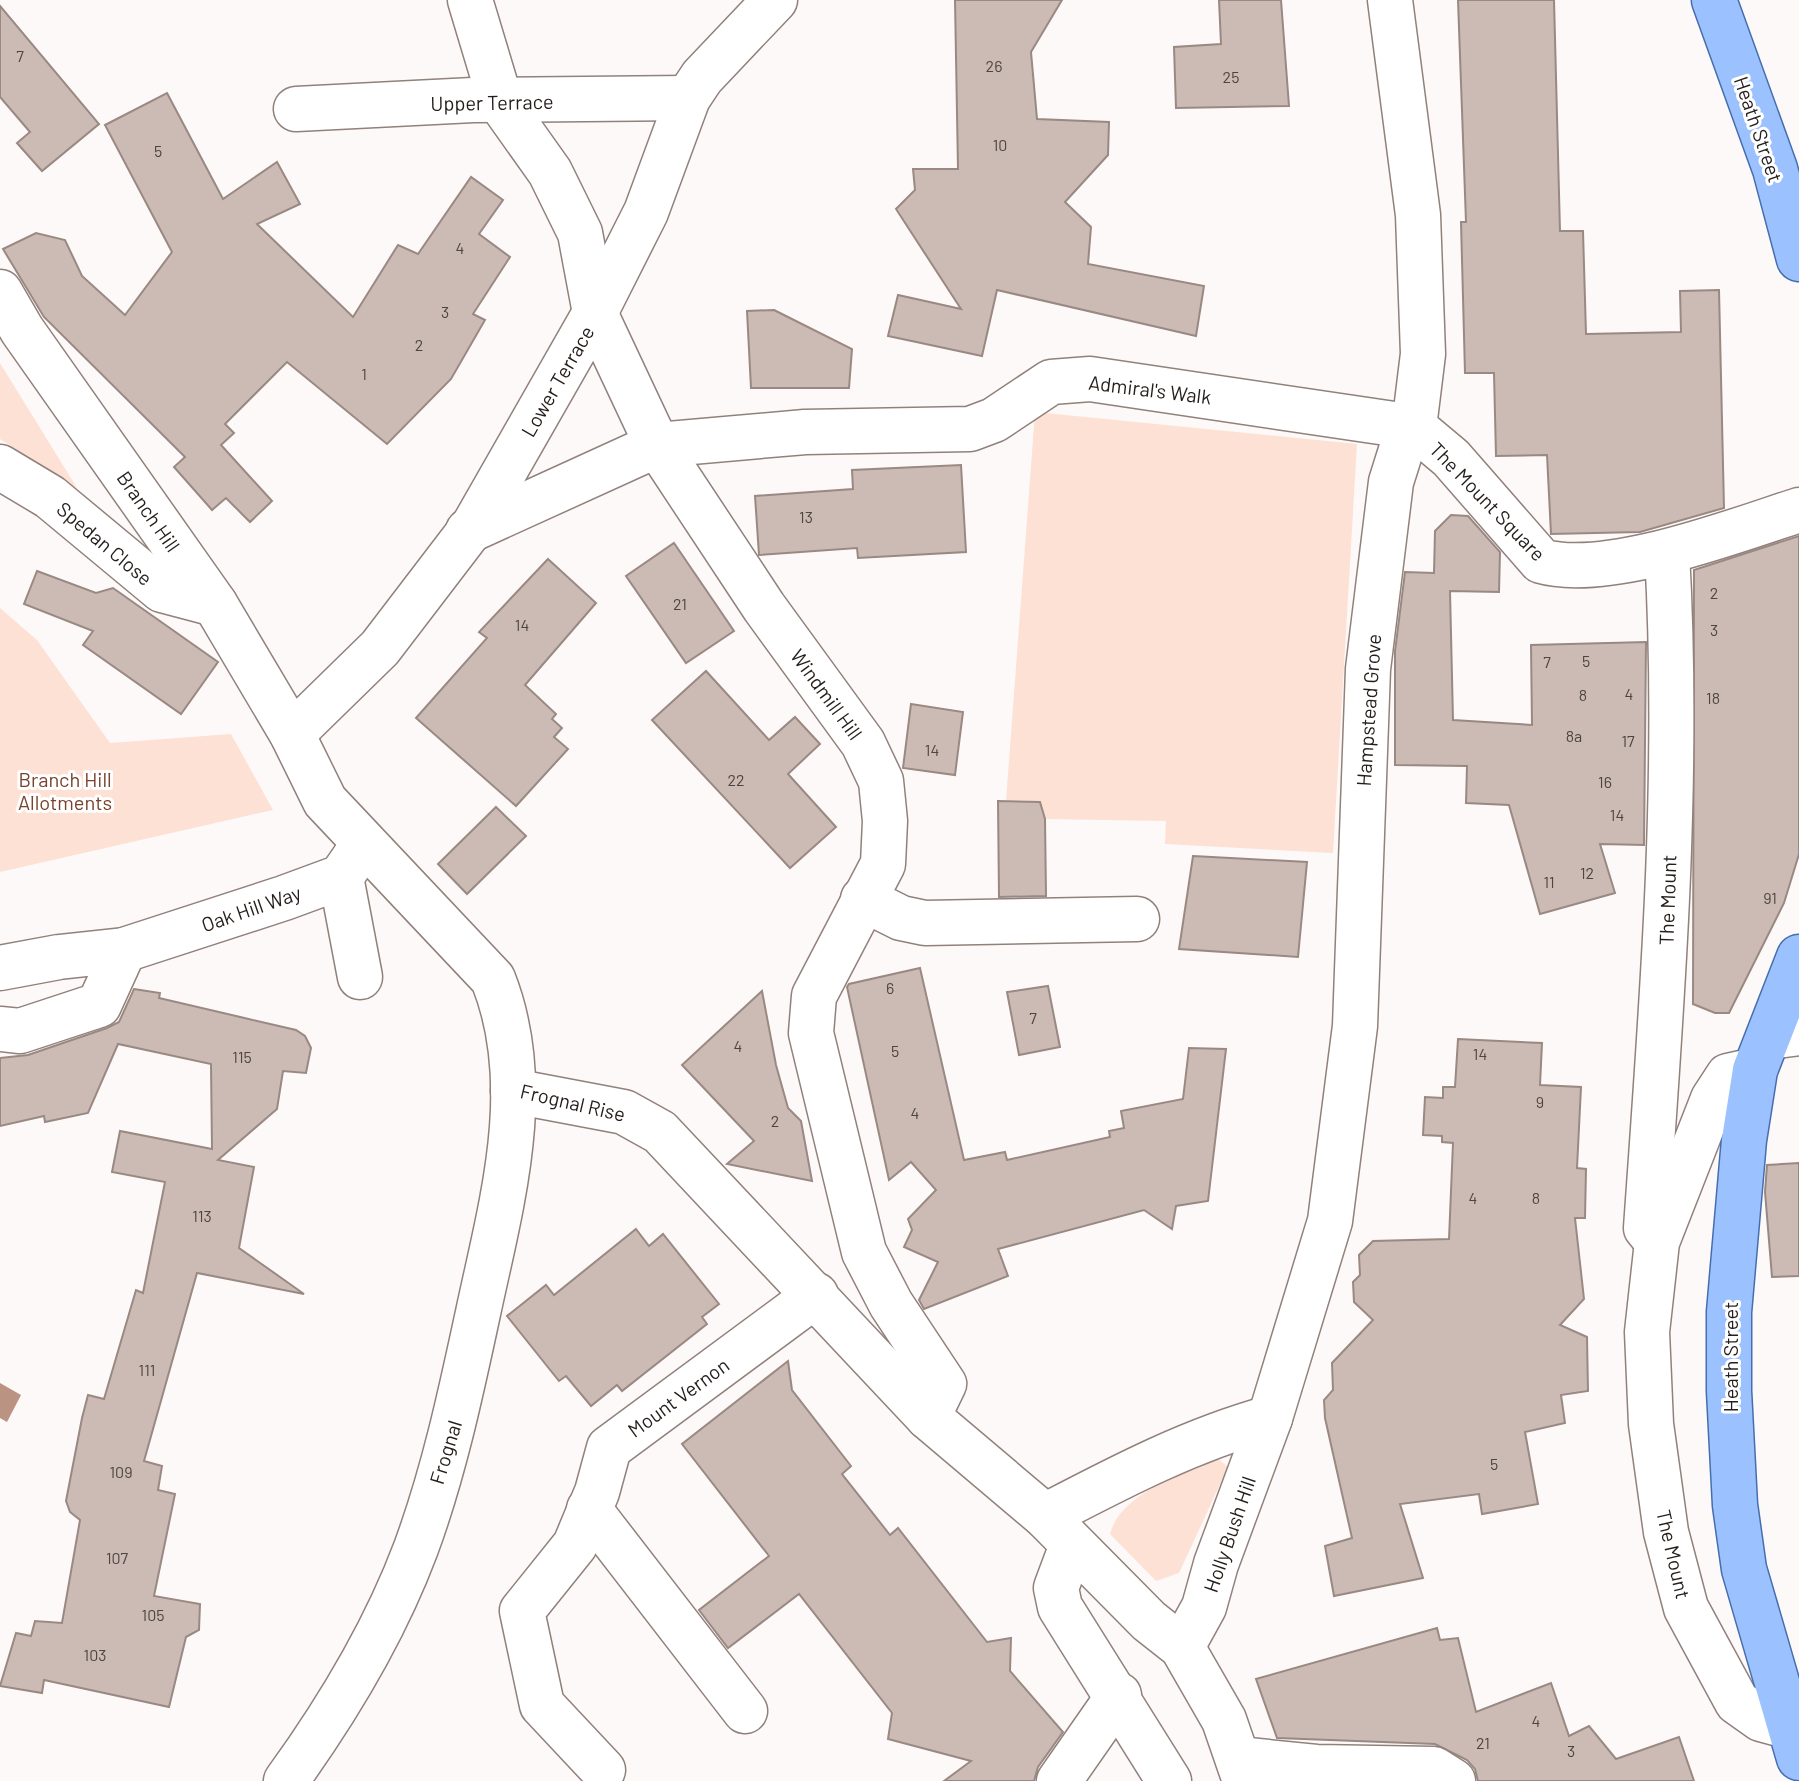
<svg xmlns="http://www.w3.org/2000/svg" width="1799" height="1781" font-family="Barlow,sans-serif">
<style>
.green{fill:#fde1d5}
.water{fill:#ba9383}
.building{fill:#ccbbb4;stroke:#998982;stroke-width:2}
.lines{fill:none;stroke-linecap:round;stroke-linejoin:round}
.minor-casing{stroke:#91817b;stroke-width:47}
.major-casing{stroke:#466eae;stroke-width:47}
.minor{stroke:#fff;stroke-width:44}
.major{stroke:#9bc2fe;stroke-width:44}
.labels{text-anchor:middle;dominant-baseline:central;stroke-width:6;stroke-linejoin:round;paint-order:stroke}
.number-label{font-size:16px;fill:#4e4541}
.street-label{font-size:20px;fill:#241e1b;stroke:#fff}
.park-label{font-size:20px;fill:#78422b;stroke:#fff}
</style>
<rect width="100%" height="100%" fill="#fdf9f8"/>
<g class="green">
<path d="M0,363L77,488L0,439Z"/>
<path d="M1035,412L1357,444L1333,853L1165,844L1166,821L1045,819L1039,802L1006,801Z"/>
<path d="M0,608L37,640L110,743L231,734L273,810L0,872Z"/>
<path d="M1216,1457L1228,1467L1179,1573L1156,1581L1110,1534C1120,1494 1181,1475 1216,1457Z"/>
</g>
<path class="water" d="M0,1383L21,1395L7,1422L0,1418Z"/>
<g class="building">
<path d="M955,0H1062L1031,52L1037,119L1109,122L1108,155L1065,202L1091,227L1088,264L1204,286L1196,336L997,290L982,356L888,336L898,295L961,309L896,209L915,190L913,169H958Z"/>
<path d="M1219,0H1281L1289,106L1176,108L1174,47L1221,44Z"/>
<path d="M1458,0H1554L1560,231H1583L1586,334L1681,332L1680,291L1719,290L1724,508L1640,532L1551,534L1547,455L1496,456L1494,373H1465L1461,222H1466Z"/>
<path d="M0,6L99,124L42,171L17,143L30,132L0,97Z"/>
<path d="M167,93L223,199L277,162L300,204L257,224L353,317L398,245L418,254L471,177L503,200L479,234L510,257L473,314L485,320L451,379L387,444L287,362L225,424L234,433L221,445L272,501L250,522L226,498L212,510L174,467L185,457L44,317L3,249L36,233L65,240L82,276L125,315L172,252L105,125Z"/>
<path d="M774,310L852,349L849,388H751L747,311Z"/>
<path d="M961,465L966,552L858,558L857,548L759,555L755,496L853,489L852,470Z"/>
<path d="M1451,515L1468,516L1500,552L1499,592L1450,591L1453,720L1532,725L1531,645L1646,642L1644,845L1600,844L1615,893L1540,914L1509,805L1466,803L1467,766L1395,765V651L1405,572L1434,573L1435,531Z"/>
<path d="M1799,536V854L1784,903L1729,1013H1715L1693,1004L1694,570Z"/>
<path d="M674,543L734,631L686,663L626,576Z"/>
<path d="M548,559L596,603L525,685L556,714L552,719L562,728L554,737L568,749L516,806L416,718L487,638L479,632Z"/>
<path d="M37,571L96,593L113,588L218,662L181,714L83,645L93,631L24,604Z"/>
<path d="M706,671L769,740L795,717L820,744L788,774L836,827L790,868L652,720Z"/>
<path d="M911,704L963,712L955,775L903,768Z"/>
<path d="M998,801L1040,802L1045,819L1046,896L999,897Z"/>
<path d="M496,807L526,836L467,894L438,864Z"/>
<path d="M1193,856L1307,862L1298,957L1179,949Z"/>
<path d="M920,968L964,1160L1005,1152L1007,1160L1110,1137L1109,1131L1124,1128L1121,1111L1183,1099L1189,1048L1226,1049L1208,1201L1176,1206L1172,1229L1144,1210L998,1249L1008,1276L924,1309L919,1300L938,1262L904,1247L912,1230L908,1219L936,1190L911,1162L889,1180L847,987L849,984Z"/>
<path d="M1048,986L1060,1047L1019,1055L1007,992Z"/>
<path d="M134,989L160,993L159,998L296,1030L305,1036L311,1048L306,1073L283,1071L277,1109L218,1160L254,1167L239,1248L304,1294L197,1273L144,1461L162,1466L158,1490L175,1494L154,1596L200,1604L199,1630L186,1637L169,1707L44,1680L42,1693L0,1686L16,1633L31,1636L35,1621L62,1623L80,1520L70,1512L66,1501L82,1418L88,1395L104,1399L136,1290L143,1293L165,1182L112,1172L120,1131L212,1149L211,1064L118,1044L88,1113L45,1122L44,1116L0,1126V1058L28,1055L107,1028L119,1022Z"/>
<path d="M762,991L776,1065L788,1108L801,1121L812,1181L727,1164L754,1141L682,1065Z"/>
<path d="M1458,1039L1542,1043L1540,1085L1581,1087L1577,1168L1586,1169L1585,1218H1575L1584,1299L1560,1325L1587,1337L1588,1391L1561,1395L1565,1423L1525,1432L1538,1504L1482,1514L1479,1494L1400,1504L1423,1578L1334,1596L1325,1546L1352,1538L1325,1418L1324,1400L1333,1390L1332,1363L1373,1320L1354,1302L1353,1282L1360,1275L1359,1255L1373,1241L1449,1239L1453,1143L1442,1142V1136L1423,1135L1425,1097L1443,1098V1087H1455Z"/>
<path d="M1799,1163V1276L1772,1277L1765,1192L1767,1165Z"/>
<path d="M636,1229L649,1246L663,1234L719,1304L702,1317L707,1324L622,1391L617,1385L591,1406L566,1376L559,1381L507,1316L546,1285L554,1295Z"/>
<path d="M788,1361L792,1390L851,1466L842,1474L890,1535L898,1528L987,1642L1011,1638L1010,1671L1063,1732L1038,1767L1034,1781H944L971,1761L888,1739L892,1713L799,1594L728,1648L699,1610L769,1556L682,1444Z"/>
<path d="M1437,1628L1440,1640L1458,1638L1476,1712L1551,1683L1569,1736L1589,1726L1616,1759L1679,1737L1694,1781H1478L1475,1769L1467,1760L1435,1744L1277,1738L1256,1679Z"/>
</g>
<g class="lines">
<g class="minor-casing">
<g id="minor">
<path d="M470,0L501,103L550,172L580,233L595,313L657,445L764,607L863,743L881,781L885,821L883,864L814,996L811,1033L864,1252L891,1304L944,1384L928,1417"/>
<path d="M296,109L473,100L688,98"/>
<path d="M0,292L22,330L215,604L292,734L325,801L493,979C536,1087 501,1205 478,1313C461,1392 444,1472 416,1548C385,1631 338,1709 286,1781"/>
<path d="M0,467L50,497L162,590L215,604"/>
<path d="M468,531L657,445L805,432L970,429L994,420L1051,382L1090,379L1414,427L1451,458L1541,561C1606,580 1734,531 1799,510"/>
<path d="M292,734L380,648L474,525L595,313L646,212L688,98L702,77L775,0"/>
<path d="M341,877L360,977"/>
<path d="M863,899L901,918L925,923L1137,919"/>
<path d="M0,968L59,957L124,950L284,898L341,877L363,845"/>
<path d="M0,1029L20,1031L99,1005L124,950"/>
<path d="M1770,1037L1799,1033"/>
<path d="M1755,1070L1728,1076L1713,1099L1657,1242L1647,1332L1651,1424L1666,1532L1686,1608L1737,1702L1761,1719L1787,1726"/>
<path d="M513,1091L624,1112L660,1132L928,1417L1045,1516L1149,1621L1182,1647L1224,1720L1245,1781"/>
<path d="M1655,1239L1646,1228C1662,1003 1680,778 1667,553"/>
<path d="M589,1509L745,1711"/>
<path d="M1045,1516C1118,1478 1190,1440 1270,1418"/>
<path d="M1072,1545L1056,1588L1060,1607L1169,1781"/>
<path d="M1182,1647L1204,1607L1216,1564L1270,1418L1330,1221L1355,1026L1368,669L1391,482L1402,447L1414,427L1423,354L1418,215L1390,0"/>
<path d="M1238,1759L1316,1767L1434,1769L1453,1781"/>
<path d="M603,1770L542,1705L522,1611L575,1545L597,1492L609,1448L816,1295"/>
<path d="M1059,1781L1119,1695"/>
</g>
</g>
<g class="major-casing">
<g id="major">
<path d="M1714,0L1775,169L1799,259"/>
<path d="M1799,957L1755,1070L1744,1140L1729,1312V1391L1735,1505L1744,1569L1799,1758"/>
</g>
</g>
<use href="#minor" class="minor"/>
<use href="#major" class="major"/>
</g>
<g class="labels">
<g class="number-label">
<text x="20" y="55">7</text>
<text x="994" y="65">26</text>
<text x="1231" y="76">25</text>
<text x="1000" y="144">10</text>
<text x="158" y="150">5</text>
<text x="460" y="247">4</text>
<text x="445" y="311">3</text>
<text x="419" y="344">2</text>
<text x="364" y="373">1</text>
<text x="806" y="516">13</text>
<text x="1714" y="592">2</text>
<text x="680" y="603">21</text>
<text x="522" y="624">14</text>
<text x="1714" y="629">3</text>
<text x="1586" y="660">5</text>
<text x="1547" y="661">7</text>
<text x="1629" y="693">4</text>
<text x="1583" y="694">8</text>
<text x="1713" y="697">18</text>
<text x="1574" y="735">8a</text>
<text x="1628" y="740">17</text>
<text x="932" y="749">14</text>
<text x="736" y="779">22</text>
<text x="1605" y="781">16</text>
<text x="1617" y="814">14</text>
<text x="1587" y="872">12</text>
<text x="1549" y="881">11</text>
<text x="1770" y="897">91</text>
<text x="890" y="987">6</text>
<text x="1033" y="1017">7</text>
<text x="738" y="1045">4</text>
<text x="895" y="1050">5</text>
<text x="1480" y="1053">14</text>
<text x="242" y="1056">115</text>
<text x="1540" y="1101">9</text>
<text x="915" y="1112">4</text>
<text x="775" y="1120">2</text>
<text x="1473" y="1197">4</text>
<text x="1536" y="1197">8</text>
<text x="202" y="1215">113</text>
<text x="147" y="1369">111</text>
<text x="1494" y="1463">5</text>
<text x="121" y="1471">109</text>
<text x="117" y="1557">107</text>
<text x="153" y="1614">105</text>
<text x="95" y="1654">103</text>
<text x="1536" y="1720">4</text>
<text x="1483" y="1742">21</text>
<text x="1571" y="1750">3</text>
</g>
<g class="street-label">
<text transform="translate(492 102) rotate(-1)">Upper Terrace</text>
<text transform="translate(1759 129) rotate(71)">Heath Street</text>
<text transform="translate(557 381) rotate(-60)">Lower Terrace</text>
<text transform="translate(1150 389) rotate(7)">Admiral's Walk</text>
<text transform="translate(1488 501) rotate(46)">The Mount Square</text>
<text transform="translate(149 511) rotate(55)">Branch Hill</text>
<text transform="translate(105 543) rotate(40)">Spedan Close</text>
<text transform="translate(827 694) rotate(54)">Windmill Hill</text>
<text transform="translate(1368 710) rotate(-86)">Hampstead Grove</text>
<text transform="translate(1667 900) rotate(-88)">The Mount</text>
<text transform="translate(251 908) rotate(-19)">Oak Hill Way</text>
<text transform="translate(573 1102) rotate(13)">Frognal Rise</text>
<text transform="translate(1730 1357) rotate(-90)">Heath Street</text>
<text transform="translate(678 1397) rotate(-36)">Mount Vernon</text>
<text transform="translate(445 1452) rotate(-73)">Frognal</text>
<text transform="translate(1229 1534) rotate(-71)">Holly Bush Hill</text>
<text transform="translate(1674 1554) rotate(77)">The Mount</text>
</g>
<g class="park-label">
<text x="65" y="779">Branch Hill<tspan x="65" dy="23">Allotments</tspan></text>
</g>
</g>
</svg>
